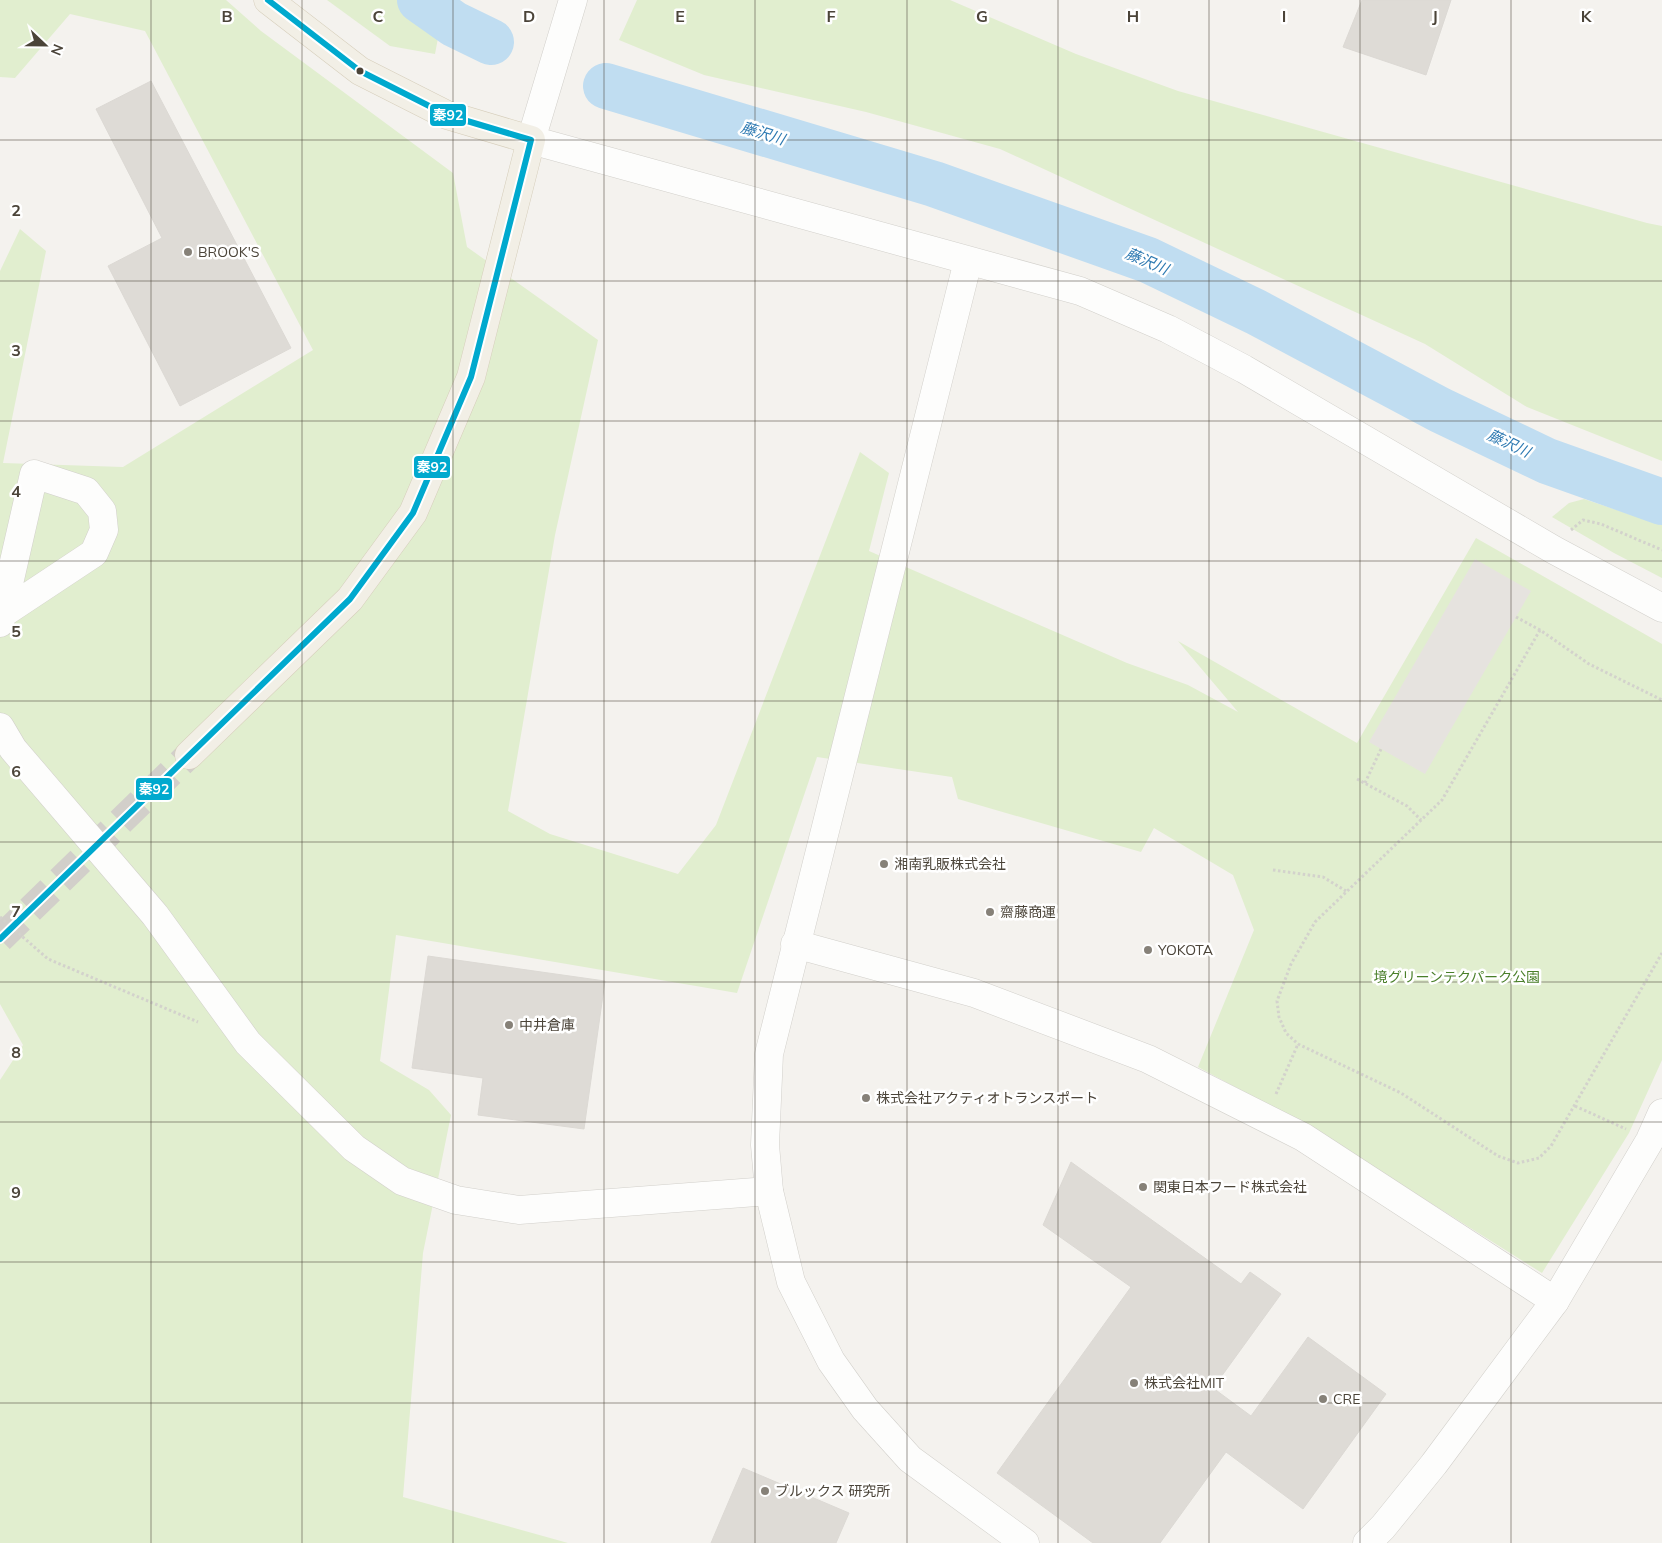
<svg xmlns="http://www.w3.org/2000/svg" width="1662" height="1543" font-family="Mulish,'Noto Sans JP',sans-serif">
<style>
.green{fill:#e1eecf}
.parking{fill:#e6e3df}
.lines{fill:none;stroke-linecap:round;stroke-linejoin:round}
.river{stroke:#c0ddf1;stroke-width:46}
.building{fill:#dedbd6;stroke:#dcd9d4}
.primary-tunnel{stroke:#d2cfca;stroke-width:28;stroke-dasharray:28 14;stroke-linecap:butt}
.minor-casing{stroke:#d2d0cb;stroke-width:29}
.tertiary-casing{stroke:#d2d0cb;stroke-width:29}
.primary-casing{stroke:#d6cebb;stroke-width:29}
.path{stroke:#d3d2cc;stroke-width:3;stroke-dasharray:2.5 2.5;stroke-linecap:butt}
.minor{stroke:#fdfdfc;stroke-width:28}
.tertiary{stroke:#fdfdfc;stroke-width:28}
.primary{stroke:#f2efe6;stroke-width:28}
.bus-1-casing{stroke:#fff;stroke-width:10}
.bus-1{stroke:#00a9ce;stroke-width:6}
.grid{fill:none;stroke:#4b4439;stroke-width:1;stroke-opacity:0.55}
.bus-dot{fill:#4b4439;stroke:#fff;stroke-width:2}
.poi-dot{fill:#868178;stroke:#fff;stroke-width:2}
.labels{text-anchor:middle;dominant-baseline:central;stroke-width:5;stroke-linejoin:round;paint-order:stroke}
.poi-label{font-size:14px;fill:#4b4439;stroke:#fff;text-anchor:start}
.park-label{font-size:14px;fill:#4a7f2a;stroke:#fff}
.water-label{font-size:15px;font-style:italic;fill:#2e7ab2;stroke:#fff}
.grid-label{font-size:16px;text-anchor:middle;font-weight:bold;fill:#4b4439;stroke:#fff;stroke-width:5;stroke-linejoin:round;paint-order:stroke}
.line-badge{stroke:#fff;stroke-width:2}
.badge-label{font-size:14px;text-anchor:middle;font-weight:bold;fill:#fff}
</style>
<rect width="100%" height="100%" fill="#f4f2ee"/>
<g class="green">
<path d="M0,0H226L261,31L453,173L467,247L598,340L555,535L508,811L550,834L678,874L716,825L860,452L889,473L869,551L1127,663L1188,685L1238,712L1178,641L1357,743L1476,538L1662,644V1060L1629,1133L1542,1273L1318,1132L1198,1067L1254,930L1233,875L1154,828L1141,852L958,799L952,777L817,757L737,993L396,935L380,1061L429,1090L451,1115L423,1253L403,1497L568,1543H0V1080L23,1045L0,1004V271L20,229L46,251L3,463L123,467L313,350L145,31L70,14L15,78L0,77Z"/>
<path d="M327,0H445L435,54L390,46Z"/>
<path d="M637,0H950L1076,54L1178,91L1647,223L1662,226V461L1527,407L1425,344L1000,149L866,112L704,75L619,40Z"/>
<path d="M1584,499L1662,525V578L1614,553L1552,517L1569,503Z"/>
</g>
<path class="parking" d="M1475,559L1531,591L1425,774L1369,742Z"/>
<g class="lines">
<g class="river">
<path d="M420,0L454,24L491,42"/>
<path d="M606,86L934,184L1148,260L1256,312L1440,410L1547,461L1662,502"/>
</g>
</g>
<g class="building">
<path d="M1362,0H1451L1426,75L1343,47Z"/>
<path d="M151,81L291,348L180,406L108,266L162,238L96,109Z"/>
<path d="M428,956L605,981L584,1129L478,1115L483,1078L412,1068Z"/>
<path d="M1071,1162L1241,1284L1250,1272L1281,1294L1213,1388L1251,1416L1308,1337L1386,1394L1303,1509L1226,1452L1160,1543H1093L997,1473L1131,1287L1043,1225Z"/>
<path d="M743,1468L849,1513L836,1543H711Z"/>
</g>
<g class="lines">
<path class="primary-tunnel" d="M0,939L189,755"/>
<g class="minor-casing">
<g id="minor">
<path d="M0,623L34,474L86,491L102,511L104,530L94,553L2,614"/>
<path d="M0,727L13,749L155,915L248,1043L354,1148L402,1181L456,1200L519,1210L769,1191"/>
<path d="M795,944L974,993L1148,1059L1303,1137L1555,1301"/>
</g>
</g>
<g class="tertiary-casing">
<g id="tertiary">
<path d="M573,0L531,140L1080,291L1168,329L1244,369L1554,550L1662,608"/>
<path d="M968,261L769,1054L765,1145L769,1191L791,1282L831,1361L865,1409L910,1459L1025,1543"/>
<path d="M1367,1543L1383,1527L1434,1464L1555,1301L1650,1140L1662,1113"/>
</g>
</g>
<g class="primary-casing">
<path id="primary" d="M189,755L350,599L413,513L471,377L531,140L447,115L360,71L268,0"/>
</g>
<g class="path">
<path d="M1571,530L1583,520L1601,524L1662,550"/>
<path d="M1516,617L1540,630L1589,664L1662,700"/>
<path d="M1540,630L1442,800L1315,922L1291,964L1277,1001L1279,1017L1286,1033L1298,1044L1401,1093L1498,1156L1518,1163L1539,1158L1551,1146L1662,953"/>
<path d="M1357,779L1407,806L1421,820"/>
<path d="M1365,783L1381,749"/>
<path d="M1273,870L1323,877L1346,891"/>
<path d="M0,917L48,959L198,1022"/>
<path d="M1276,1094L1298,1044"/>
<path d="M1575,1106L1626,1129"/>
</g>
<use href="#minor" class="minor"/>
<use href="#tertiary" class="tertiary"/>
<use href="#primary" class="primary"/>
<g class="bus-1-casing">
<path id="bus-1" d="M0,939L350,599L413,513L471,377L531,140L447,115L360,71L268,0"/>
</g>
<use href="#bus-1" class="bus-1"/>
</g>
<path class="grid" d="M151,0V1543M302,0V1543M453,0V1543M604,0V1543M755,0V1543M907,0V1543M1058,0V1543M1209,0V1543M1360,0V1543M1511,0V1543M0,140H1662M0,281H1662M0,421H1662M0,561H1662M0,701H1662M0,842H1662M0,982H1662M0,1122H1662M0,1262H1662M0,1403H1662"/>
<circle class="bus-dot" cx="360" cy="71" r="4.5"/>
<g class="poi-dot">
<circle cx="188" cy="252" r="5"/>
<circle cx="884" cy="864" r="5"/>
<circle cx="990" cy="912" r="5"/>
<circle cx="1148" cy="950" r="5"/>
<circle cx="509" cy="1025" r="5"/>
<circle cx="866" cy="1098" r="5"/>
<circle cx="1143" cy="1187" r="5"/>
<circle cx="1134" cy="1383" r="5"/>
<circle cx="1323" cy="1399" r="5"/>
<circle cx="765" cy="1491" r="5"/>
</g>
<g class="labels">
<g class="poi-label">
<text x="198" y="252">BROOK'S</text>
<text x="894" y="864">湘南乳販株式会社</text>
<text x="1000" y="912">齋藤商運</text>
<text x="1158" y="950">YOKOTA</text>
<text x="519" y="1025">中井倉庫</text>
<text x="876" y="1098">株式会社アクティオトランスポート</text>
<text x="1153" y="1187">関東日本フード株式会社</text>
<text x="1144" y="1383">株式会社MIT</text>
<text x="1333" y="1399">CRE</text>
<text x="775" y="1491">ブルックス 研究所</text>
</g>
<g class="park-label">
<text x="1457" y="977">境グリーンテクパーク公園</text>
</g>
<g class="water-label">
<text transform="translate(763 133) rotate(17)">藤沢川</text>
<text transform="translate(1147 261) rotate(23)">藤沢川</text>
<text transform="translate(1509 443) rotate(25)">藤沢川</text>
</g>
</g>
<g class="grid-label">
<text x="227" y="22">B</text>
<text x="378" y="22">C</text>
<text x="529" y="22">D</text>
<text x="680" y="22">E</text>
<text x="831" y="22">F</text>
<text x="982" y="22">G</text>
<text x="1133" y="22">H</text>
<text x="1284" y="22">I</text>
<text x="1435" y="22">J</text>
<text x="1586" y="22">K</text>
<text x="16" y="216">2</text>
<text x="16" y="356">3</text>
<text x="16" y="497">4</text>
<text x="16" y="637">5</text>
<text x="16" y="777">6</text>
<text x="16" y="917">7</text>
<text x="16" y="1058">8</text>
<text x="16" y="1198">9</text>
</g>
<g class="line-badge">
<rect x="429" y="103" width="38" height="24" rx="5" fill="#00a9ce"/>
<rect x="413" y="455" width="38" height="24" rx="5" fill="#00a9ce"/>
<rect x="135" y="777" width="38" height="24" rx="5" fill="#00a9ce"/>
</g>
<g class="badge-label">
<text x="448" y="120">秦92</text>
<text x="432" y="472">秦92</text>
<text x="154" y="794">秦92</text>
</g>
<g transform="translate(45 45) rotate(112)" stroke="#ffffff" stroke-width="4" paint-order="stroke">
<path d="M0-4L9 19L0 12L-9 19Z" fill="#4b4439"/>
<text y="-8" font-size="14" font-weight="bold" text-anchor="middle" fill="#4b4439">N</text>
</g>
</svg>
